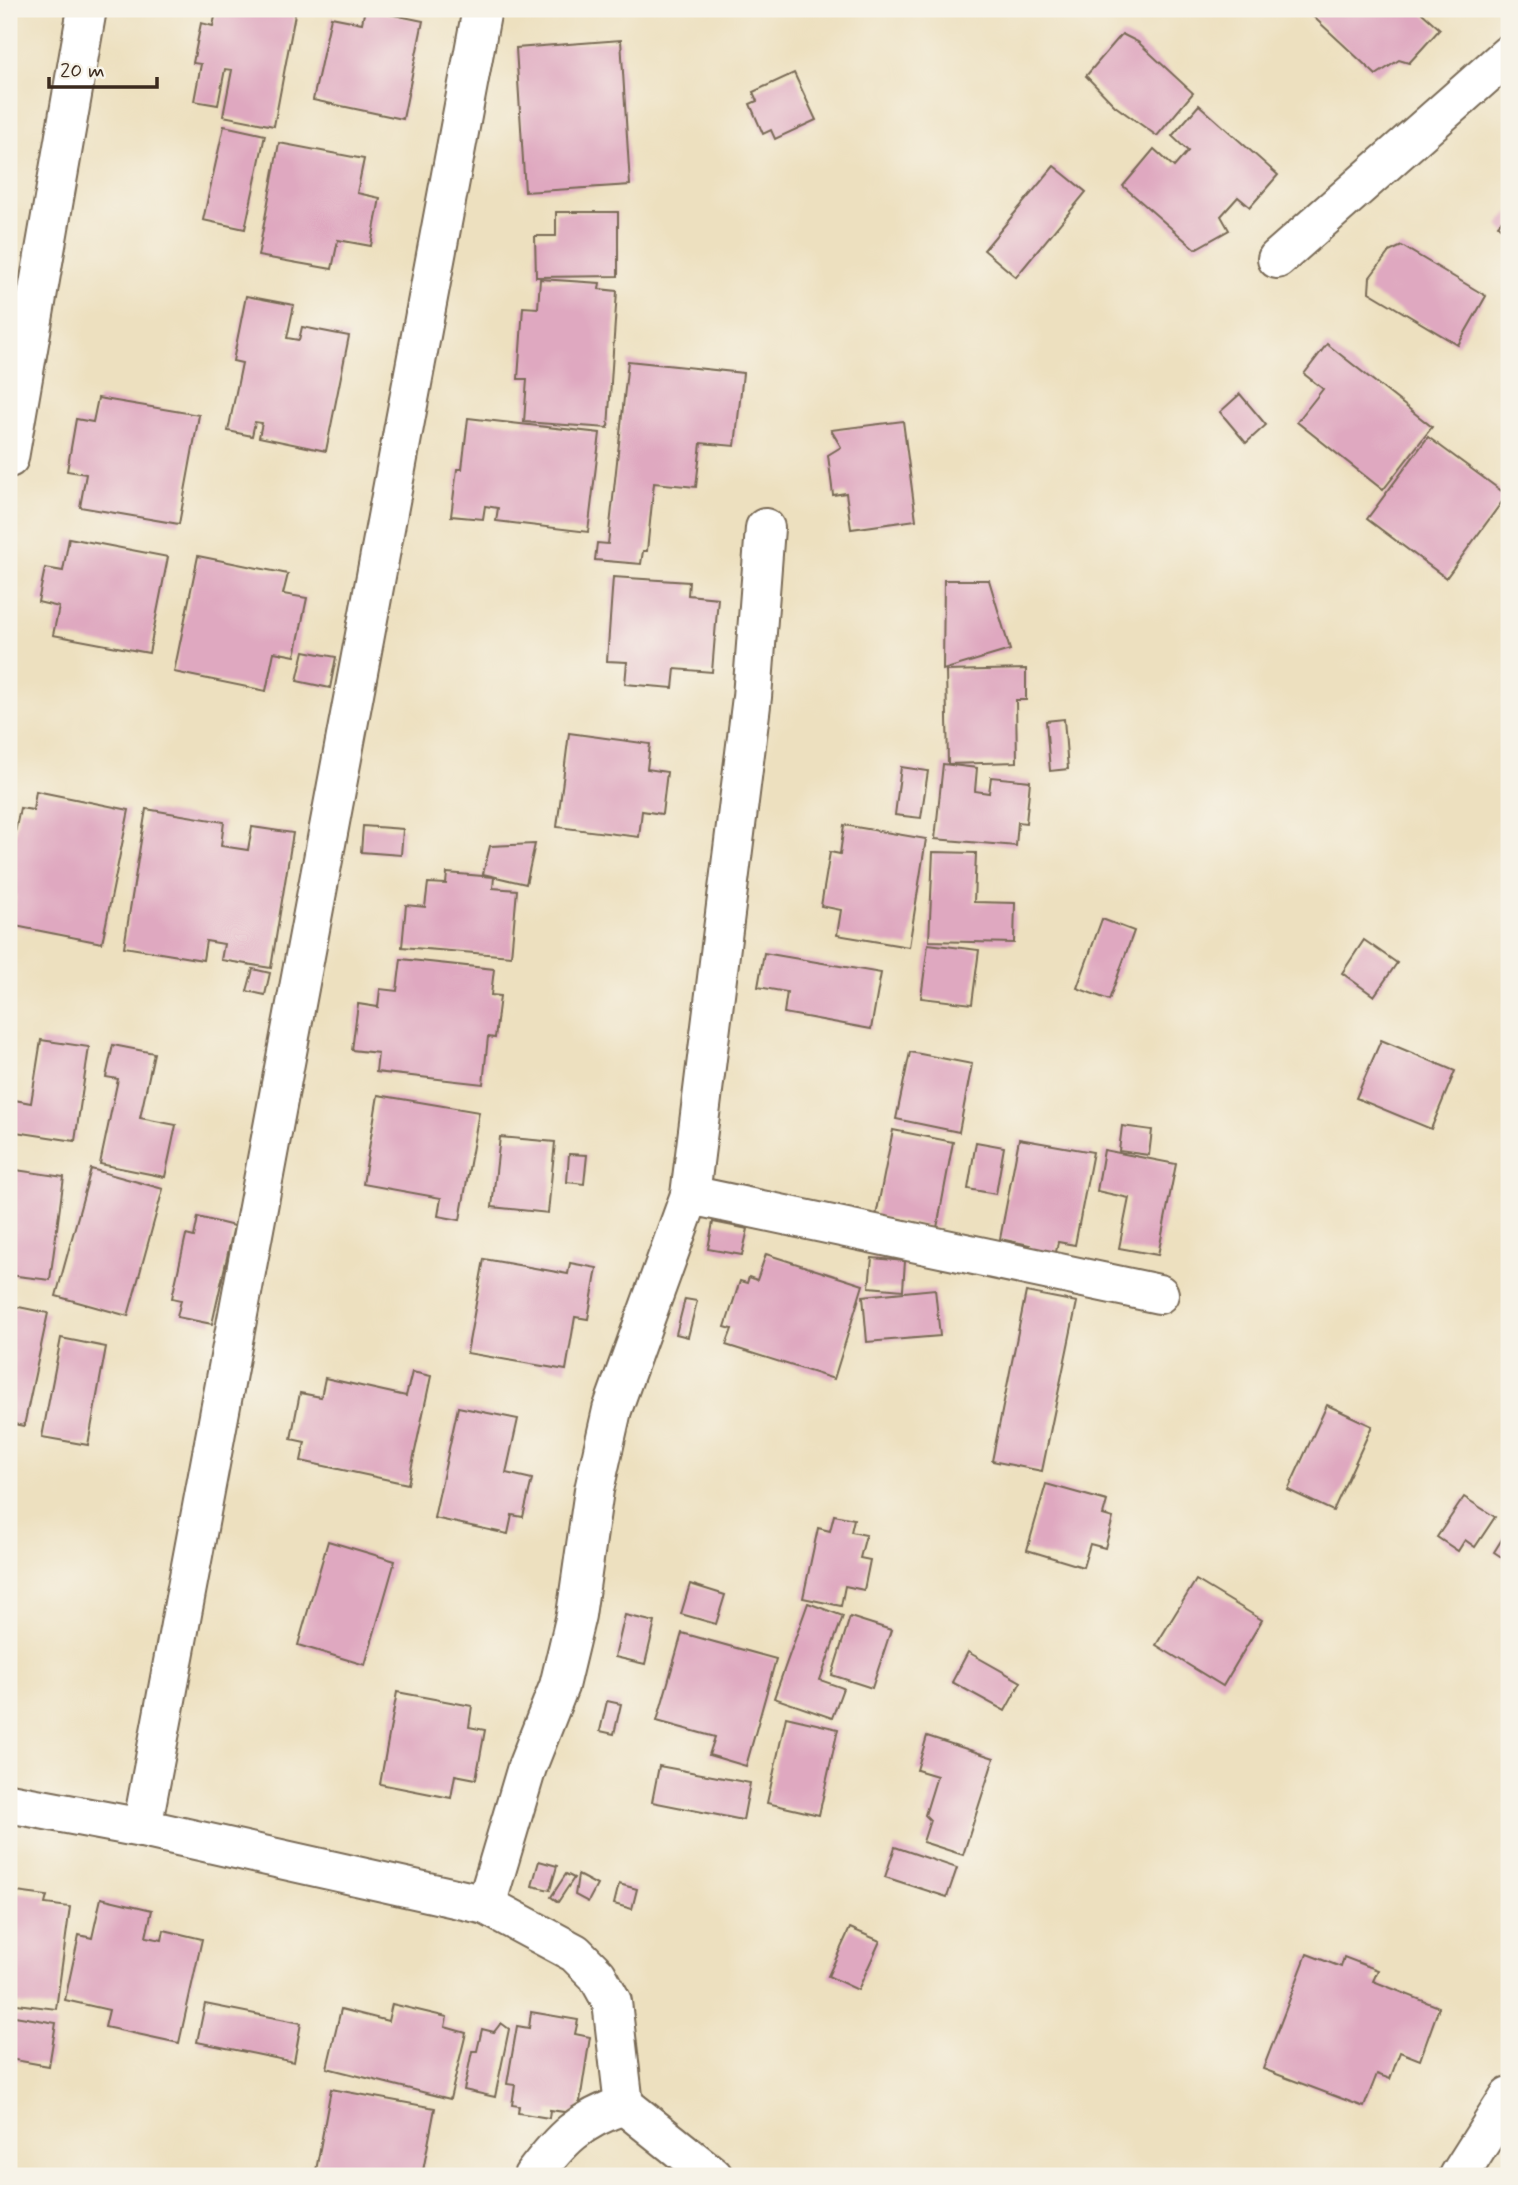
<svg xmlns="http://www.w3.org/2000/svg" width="1518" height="2185" font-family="Mynerve,sans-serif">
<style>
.building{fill:#dfa8c0}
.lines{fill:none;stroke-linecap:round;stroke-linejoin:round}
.minor-casing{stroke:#796a56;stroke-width:42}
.minor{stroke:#fff;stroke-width:38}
</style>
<rect width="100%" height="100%" fill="#f7f3e8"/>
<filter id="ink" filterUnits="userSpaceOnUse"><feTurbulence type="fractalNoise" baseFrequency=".0143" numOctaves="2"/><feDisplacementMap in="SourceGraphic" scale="14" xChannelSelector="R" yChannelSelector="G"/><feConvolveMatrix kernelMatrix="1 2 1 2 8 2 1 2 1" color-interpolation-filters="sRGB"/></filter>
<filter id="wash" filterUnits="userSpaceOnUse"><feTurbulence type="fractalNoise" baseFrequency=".00686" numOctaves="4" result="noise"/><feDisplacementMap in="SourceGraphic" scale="28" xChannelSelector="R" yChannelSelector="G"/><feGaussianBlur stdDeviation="1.57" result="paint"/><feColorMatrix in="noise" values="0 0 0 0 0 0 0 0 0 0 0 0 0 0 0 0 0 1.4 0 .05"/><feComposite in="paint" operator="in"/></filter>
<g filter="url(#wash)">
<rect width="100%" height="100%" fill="#ede0bf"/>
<g id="blocks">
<g class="building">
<path d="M207,9H296L274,126L223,116L232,70L225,69L218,105L194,101L201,64L193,63L201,23L213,26L216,12Z"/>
<path d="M365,9L423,21L403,119L313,100L331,17L362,23Z"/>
<path d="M1305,9H1426L1422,13L1440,29L1409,63L1399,60L1376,75Z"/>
<path d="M1122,34L1138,42L1193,93L1157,136L1115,106L1086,76Z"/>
<path d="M621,40L630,185L525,192L516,48Z"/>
<path d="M794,73L816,120L775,139L771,130L763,134L750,104L757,101L753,92Z"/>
<path d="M1199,105L1278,175L1250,207L1238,197L1221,216L1229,230L1195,249L1123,186L1154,149L1174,167L1188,151L1172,136Z"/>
<path d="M224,126L265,135L245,229L203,220Z"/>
<path d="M279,143L364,159L357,193L380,198L371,246L338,240L332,269L258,256Z"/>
<path d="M1054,166L1086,192L1016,277L984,250Z"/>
<path d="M556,212H618V276L536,277L535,236H556Z"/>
<path d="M1509,212V236L1498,225Z"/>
<path d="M1402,246L1486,296L1458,345L1369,292L1370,277L1389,252Z"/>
<path d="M540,279L600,283L599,289L617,291L608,428L524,422L527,379H518L523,307L538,308Z"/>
<path d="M246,296L294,305L287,338L299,340L302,327L349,336L326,451L259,437L262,423L255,422L252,436L228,431L242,363L233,361Z"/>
<path d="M1327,344L1432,427L1383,490L1297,422L1323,389L1304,374Z"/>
<path d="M628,361L743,373L735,446L701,443L696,487L654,483L647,551H643L641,564L595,560L597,543L608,544Z"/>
<path d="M1240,394L1266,425L1246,443L1220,412Z"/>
<path d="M98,398L199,415L179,524L80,507L86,474L67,471L76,419L93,422Z"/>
<path d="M468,418L600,433L588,532L496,521L498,508L485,506L483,519L451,516L457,469H462Z"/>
<path d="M903,421L916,520L851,529L846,493L833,495L828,455L841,447L831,430Z"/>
<path d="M1428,437L1507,495L1446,578L1367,519Z"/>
<path d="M69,538L168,557L149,653L53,635L59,607L38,602L45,568L63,571Z"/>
<path d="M198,556L288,574L283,594L307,598L295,656L274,652L266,691L174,672Z"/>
<path d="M613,577L689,582L688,595L718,598L712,672L675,669L673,688L625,684L627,662L607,661Z"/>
<path d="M944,580H989L1010,650L943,670Z"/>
<path d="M304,651L336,657L330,688L297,681Z"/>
<path d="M1026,669V700H1016L1017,762L948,764L946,671Z"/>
<path d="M1064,719L1068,769L1050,771L1046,721Z"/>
<path d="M569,733L650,744L647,769L667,772L662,814L642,811L639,837L557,827Z"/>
<path d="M943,764L977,768L975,791L989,793L991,777L1030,781L1026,823L1018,822L1016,846L935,839Z"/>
<path d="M901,767L928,771L921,818L895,815Z"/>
<path d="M36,791L129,810L102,943L10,925L16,896L9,894V862L20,808L33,810Z"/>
<path d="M146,809L224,822L221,846L248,850L252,827L293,833L271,968L221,960L224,944L206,941L203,960L124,947Z"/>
<path d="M844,825L926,839L909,947L837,935L841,910L821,906L830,852L840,854Z"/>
<path d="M363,826L403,829L401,855L361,852Z"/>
<path d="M535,844L526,884L483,874L490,846Z"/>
<path d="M933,852L976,853L974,902L1015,903L1014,943L929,941Z"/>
<path d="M447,873L494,877L493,888L517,890L511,956L402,947L406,905L425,907L428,883L446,884Z"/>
<path d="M1102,919L1134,931L1109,1000L1077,988Z"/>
<path d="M1364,940L1397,963L1374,996L1342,973Z"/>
<path d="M928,944L979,950L972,1004L921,998Z"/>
<path d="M764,953L881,973L871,1029L784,1013L787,992L758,987Z"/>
<path d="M401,959L494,969L491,995L500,996L495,1038L488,1037L483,1084L376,1072L378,1053L352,1050L358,1004L378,1007L380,989L397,991Z"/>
<path d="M253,969L270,973L265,995L247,991Z"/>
<path d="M41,1040L89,1047L75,1141L9,1131V1099L31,1103Z"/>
<path d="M1381,1040L1455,1071L1431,1129L1356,1098Z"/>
<path d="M113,1045L154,1053L140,1118L176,1125L165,1177L100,1164L118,1079L106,1077Z"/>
<path d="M910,1052L972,1064L959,1132L896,1119Z"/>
<path d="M378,1095L479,1112L460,1220L438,1216L441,1198L363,1184Z"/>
<path d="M1122,1126L1152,1130L1149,1155L1119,1151Z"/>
<path d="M893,1130L953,1142L937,1228L876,1216Z"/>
<path d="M500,1137L555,1142L548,1213L492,1207Z"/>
<path d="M1019,1139L1093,1152L1075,1245L1058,1242L1055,1257L1029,1252L1030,1245L1000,1239Z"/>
<path d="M976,1142L1004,1147L996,1194L968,1189Z"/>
<path d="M1104,1150L1176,1164L1158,1255L1119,1248L1129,1198L1097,1191Z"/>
<path d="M569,1154L587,1155L584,1184L567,1182Z"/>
<path d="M9,1169L64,1177L50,1280L9,1275Z"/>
<path d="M91,1169L163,1189L128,1316L56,1296Z"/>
<path d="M198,1217L234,1226L212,1324L177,1317L181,1300L172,1298L186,1235L194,1237Z"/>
<path d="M713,1222L748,1229L742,1255L708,1249Z"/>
<path d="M766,1254L863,1285L834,1379L726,1345L732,1329L725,1327L740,1281L747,1283L749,1277L757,1280Z"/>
<path d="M872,1258L905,1261L903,1290L869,1287Z"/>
<path d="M484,1259L568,1274L570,1263L597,1268L588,1319L575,1317L566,1370L467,1353Z"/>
<path d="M935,1289L940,1336L867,1342L863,1296Z"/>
<path d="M1026,1292L1077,1302L1042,1471L992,1461Z"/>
<path d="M685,1299L697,1301L688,1337L676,1334Z"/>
<path d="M9,1305L48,1313L24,1426L9,1423Z"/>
<path d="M61,1338L106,1347L88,1445L42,1437Z"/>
<path d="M412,1372L431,1376L408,1484L301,1461L305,1442L291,1439L300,1393L321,1397L325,1378L406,1396Z"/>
<path d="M1327,1405L1372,1426L1333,1511L1288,1490Z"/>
<path d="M458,1407L518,1419L506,1473L532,1479L523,1517L512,1515L508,1534L434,1518Z"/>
<path d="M1046,1484L1107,1501L1103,1515L1113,1518L1105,1548L1090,1544L1083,1567L1027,1550Z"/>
<path d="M1464,1497L1495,1517L1475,1547L1465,1540L1458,1551L1437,1537Z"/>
<path d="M834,1515L854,1519L851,1532L866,1535L860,1558L870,1560L864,1590L845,1586L841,1606L803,1598L818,1528L830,1531Z"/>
<path d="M1509,1528V1562L1494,1552Z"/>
<path d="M328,1541L395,1561L365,1665L298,1645Z"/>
<path d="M1196,1580L1262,1620L1223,1686L1156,1645Z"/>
<path d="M690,1584L725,1595L716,1624L681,1614Z"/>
<path d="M808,1603L843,1616L820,1680L843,1688L832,1718L774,1698Z"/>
<path d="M625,1615L655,1622L645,1664L615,1657Z"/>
<path d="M850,1617L891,1630L872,1688L832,1675Z"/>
<path d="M682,1633L776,1659L746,1766L709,1755L715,1737L657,1721Z"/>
<path d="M968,1652L1021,1682L1005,1711L952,1682Z"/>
<path d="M397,1692L472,1706L469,1727L485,1730L476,1779L455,1775L451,1798L380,1784Z"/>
<path d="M607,1701L621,1704L614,1734L600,1731Z"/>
<path d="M786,1717L838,1729L819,1815L767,1803Z"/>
<path d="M927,1736L994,1758L963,1855L923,1842L930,1820L925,1815L937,1776L917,1770Z"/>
<path d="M659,1766L750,1783L743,1820L652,1802Z"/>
<path d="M895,1847L957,1868L947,1897L885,1877Z"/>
<path d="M539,1861L557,1866L550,1890L532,1886Z"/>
<path d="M566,1874L574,1878L558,1902L551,1897Z"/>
<path d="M578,1875L597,1885L588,1902L575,1895Z"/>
<path d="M619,1884L637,1889L632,1909L614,1904Z"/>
<path d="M9,1891L47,1896L45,1904L70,1907L56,2009L9,2003Z"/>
<path d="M101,1898L152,1910L146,1937L162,1940L164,1930L202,1939L179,2043L105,2027L109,2010L65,2000L79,1935L92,1938Z"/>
<path d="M850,1928L880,1941L858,1990L828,1976Z"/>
<path d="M1307,1954L1341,1967L1344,1957L1378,1970L1373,1981L1439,2007L1420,2060L1400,2052L1390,2079L1377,2074L1364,2107L1263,2069Z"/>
<path d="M205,2004L301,2023L294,2062L197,2042Z"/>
<path d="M392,2004L447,2017L445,2027L466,2033L450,2099L327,2068L341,2009L388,2021Z"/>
<path d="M531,2012L578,2020L575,2034L590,2037L578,2114L550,2110L549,2118L518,2113L519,2106L512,2105L515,2085L507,2084L517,2026L529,2028Z"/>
<path d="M9,2015L56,2023L49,2066L9,2059Z"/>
<path d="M501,2023L509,2029L495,2097L464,2090L472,2051H477L482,2029L494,2032Z"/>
<path d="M331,2089L435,2108L422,2176H315Z"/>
</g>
</g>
</g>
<g filter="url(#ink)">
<use href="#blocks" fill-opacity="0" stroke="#796a56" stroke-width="2"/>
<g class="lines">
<g class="minor-casing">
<g id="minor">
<path d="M1277,259L1509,54"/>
<path d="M9,458L87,9"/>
<path d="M690,1195L1159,1294"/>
<path d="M9,1803L142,1828L486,1905L575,1953L597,1975L612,2002L624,2105L713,2176"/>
<path d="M142,1828L482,9"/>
<path d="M486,1905L527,1767L559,1686L576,1615L594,1490L612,1410L690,1195L752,697L765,528"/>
<path d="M533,2176C561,2139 579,2120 624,2105"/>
<path d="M1459,2176L1509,2097"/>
</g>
</g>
<use href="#minor" class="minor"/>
</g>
</g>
<rect width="1518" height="2185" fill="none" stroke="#f7f3e8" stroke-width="35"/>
<path d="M49 77v10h108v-10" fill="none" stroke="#3b2a1e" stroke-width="3.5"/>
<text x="60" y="77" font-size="21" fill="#3b2a1e" stroke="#f7f3e8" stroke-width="5" paint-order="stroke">20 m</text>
</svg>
